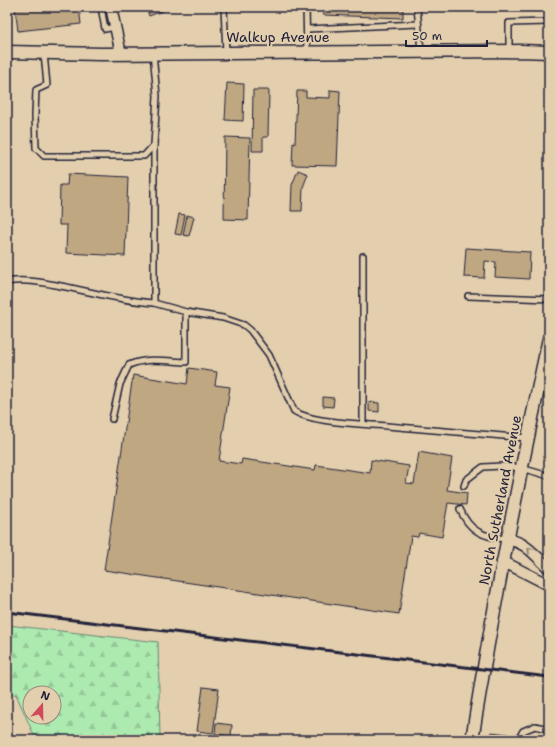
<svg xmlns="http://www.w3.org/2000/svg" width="556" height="747" font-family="'Shantell Sans',sans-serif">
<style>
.forest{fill:url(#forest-firs);stroke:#688676;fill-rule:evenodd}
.building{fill:#bfa782;stroke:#22223b}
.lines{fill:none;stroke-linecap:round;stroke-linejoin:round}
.service-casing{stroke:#22223b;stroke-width:8}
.minor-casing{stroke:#22223b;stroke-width:13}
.tertiary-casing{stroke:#22223b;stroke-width:15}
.service{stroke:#e3cfad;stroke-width:5}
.minor{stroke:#e3cfad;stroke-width:10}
.tertiary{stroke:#e3cfad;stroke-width:12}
.rail{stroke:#22223b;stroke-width:3}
.oneway{stroke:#827874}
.labels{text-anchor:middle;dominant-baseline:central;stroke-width:4;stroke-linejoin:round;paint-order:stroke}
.street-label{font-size:14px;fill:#22223b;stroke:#e3cfad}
</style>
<defs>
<pattern id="forest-firs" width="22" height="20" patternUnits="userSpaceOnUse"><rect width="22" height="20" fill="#adeab0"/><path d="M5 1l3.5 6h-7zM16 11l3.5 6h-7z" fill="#95c898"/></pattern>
</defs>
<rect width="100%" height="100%" fill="#e3cfad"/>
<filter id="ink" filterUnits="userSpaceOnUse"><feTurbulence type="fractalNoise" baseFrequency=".025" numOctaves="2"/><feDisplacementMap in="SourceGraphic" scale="8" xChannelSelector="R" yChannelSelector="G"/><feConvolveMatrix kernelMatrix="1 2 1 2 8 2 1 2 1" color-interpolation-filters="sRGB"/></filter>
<g filter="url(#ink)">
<path class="forest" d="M7,625L158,642L160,740H36L16,694L7,696ZM30,693H54V717H30Z"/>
<g class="building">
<path d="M15,7H79L81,24L18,31Z"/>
<path d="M146,7H173L149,16Z"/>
<path d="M323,7H403V18L323,15Z"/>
<path d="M227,83L244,84L243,121L225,120Z"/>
<path d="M253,90H269L268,137H263V151H252Z"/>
<path d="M330,90L340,91L337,166L292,165L293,143L295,144L297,91H306V97L330,98Z"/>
<path d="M225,137L250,138L248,220L224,219Z"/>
<path d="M298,170L308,174L303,187L302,211H291L292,185Z"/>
<path d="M68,174L128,177L125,256L66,253L67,225H59L60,185H67Z"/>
<path d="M179,214L185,215L181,235L175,234Z"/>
<path d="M187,215L194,217L189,236L183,235Z"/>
<path d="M466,248L530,252L529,279L495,277L496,262L485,261L484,278L464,277Z"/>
<path d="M189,368L217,372L215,385L230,387L219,461L241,464L242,459L315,470L316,465L370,473L371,460L409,466L406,483L414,484L419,452L452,458L447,490L467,493L466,505L448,503L442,537L419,533L418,537L411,536L399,614L104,570L133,375L187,384Z"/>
<path d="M323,397L334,398L333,407L323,406Z"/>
<path d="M369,402L379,403V412L369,411Z"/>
<path d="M203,687L219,689L213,733L197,731Z"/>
<path d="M216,723L232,725L231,736L215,734Z"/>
<path d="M491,732L508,734L507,740H490Z"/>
</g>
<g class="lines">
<g class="service-casing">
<g id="service">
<path d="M101,7L105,29L115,27"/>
<path d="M224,7L226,53"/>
<path d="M306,7L307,52"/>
<path d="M417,7L421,51"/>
<path d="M307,29L418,24"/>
<path d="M509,51V23L549,22"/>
<path d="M44,53L47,85L36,90L35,115L36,148L44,156H144L154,145L157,96L153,53"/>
<path d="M154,145V303L186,312L223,318L244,325L250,330L269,355L294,411C312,423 364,424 387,426C434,430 481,434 527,438"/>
<path d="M363,256V424"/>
<path d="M7,282C23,279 40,282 56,285C89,291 121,301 154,303"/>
<path d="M468,296L549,299"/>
<path d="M112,419L120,384L129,365C147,357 167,361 186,362V312"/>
<path d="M464,486L466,480L483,467L502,466L521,468L549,476"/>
<path d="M460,509C469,531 483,537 506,539"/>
<path d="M518,740L523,731L535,726L549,729"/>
</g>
</g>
<g class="minor-casing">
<g id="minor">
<path d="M111,7L121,54"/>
<path d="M506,539C527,542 534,555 549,568"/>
<path d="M502,561L549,585"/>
</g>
</g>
<g class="tertiary-casing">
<g id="tertiary">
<path d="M7,52L102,54L521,51L549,52"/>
<path d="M472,740C493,605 520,472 549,338"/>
</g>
</g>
<use href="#service" class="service"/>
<use href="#minor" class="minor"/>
<use href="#tertiary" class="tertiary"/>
<path class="rail" d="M7,612L549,677"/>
</g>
<defs><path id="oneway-chevron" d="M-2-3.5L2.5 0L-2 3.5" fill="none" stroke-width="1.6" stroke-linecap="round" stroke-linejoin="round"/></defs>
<use class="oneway" href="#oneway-chevron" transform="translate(530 550) rotate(-135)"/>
</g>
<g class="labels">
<g class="street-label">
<text x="278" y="37">Walkup Avenue</text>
<text transform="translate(500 500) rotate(-79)">North Sutherland Avenue</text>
</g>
</g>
<rect width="556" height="747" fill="none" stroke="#e3cfad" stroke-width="24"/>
<rect x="12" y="12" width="532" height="723" fill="none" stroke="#22223b" stroke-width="1.5" filter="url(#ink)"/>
<g transform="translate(42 705) rotate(20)"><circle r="19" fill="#e3cfad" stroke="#968a7f"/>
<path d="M0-3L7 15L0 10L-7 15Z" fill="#d1495b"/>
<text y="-6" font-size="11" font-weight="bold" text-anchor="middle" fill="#22223b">N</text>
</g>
<path d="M406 40v6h81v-6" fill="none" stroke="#22223b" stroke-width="2"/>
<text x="412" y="40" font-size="12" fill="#22223b" stroke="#e3cfad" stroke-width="3" paint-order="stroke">50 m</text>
</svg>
